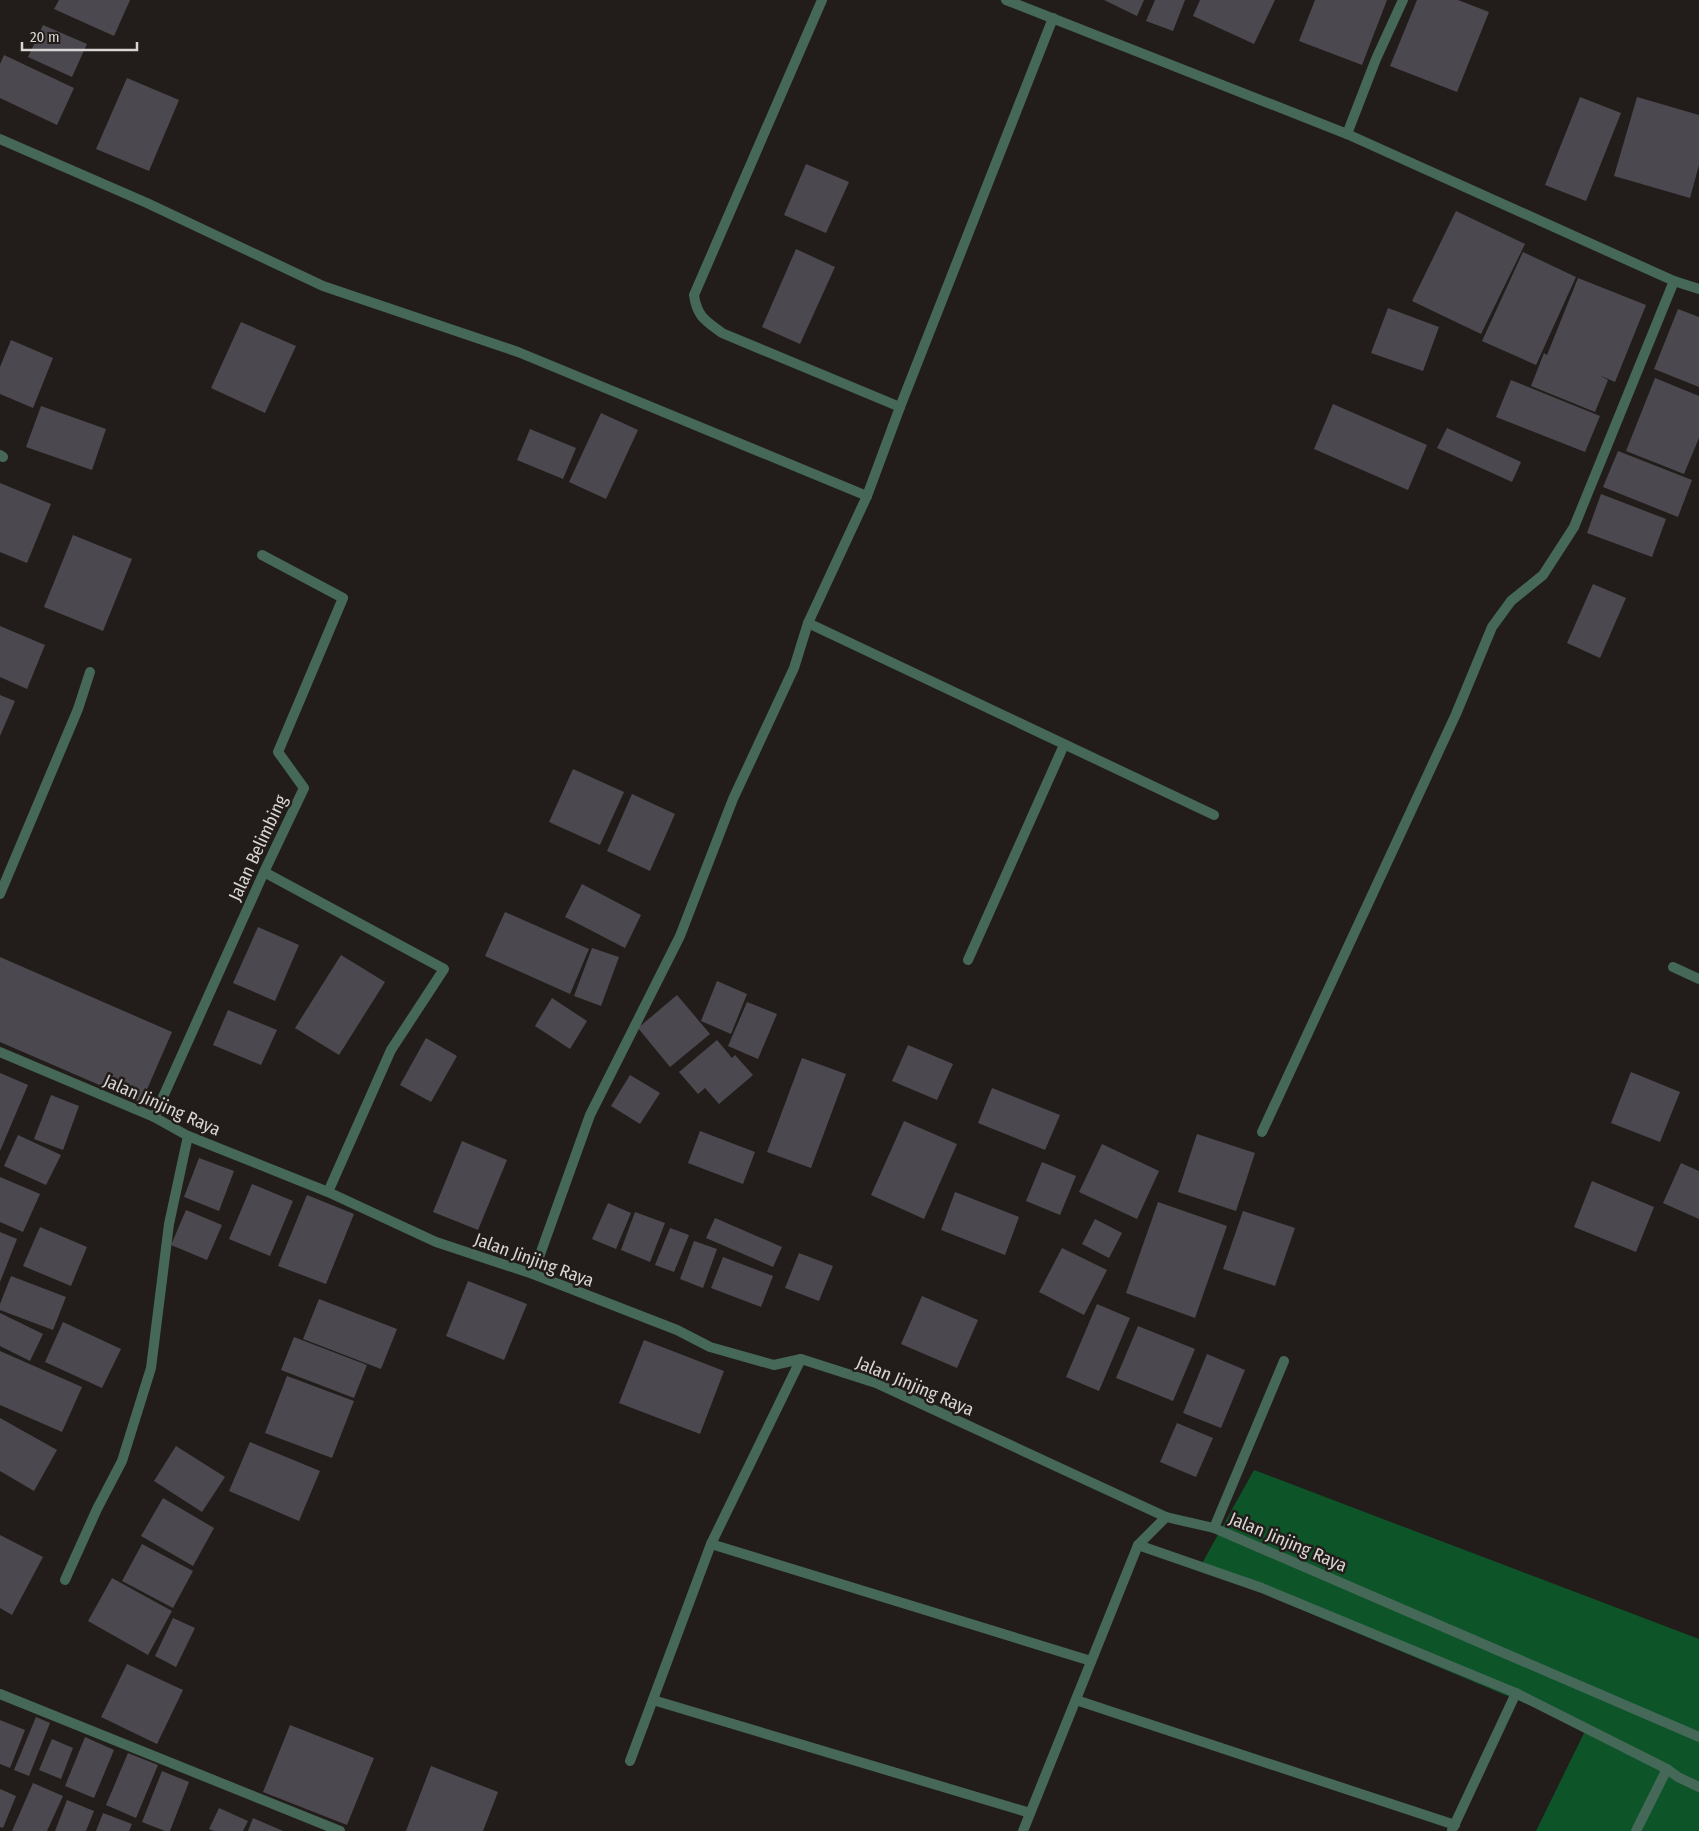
<svg xmlns="http://www.w3.org/2000/svg" width="1699" height="1831" font-family="'Fira Sans Condensed',sans-serif">
<style>
.green{fill:#0d5428}
.building{fill:#4b494f}
.lines{fill:none;stroke-linecap:round;stroke-linejoin:round}
.street{stroke:#456858;stroke-width:10}
.labels{text-anchor:middle;dominant-baseline:central;stroke-width:5;stroke-linejoin:round;paint-order:stroke}
.street-label{font-size:18px;fill:#d8d5d2;stroke:#221d1a}
</style>
<rect width="100%" height="100%" fill="#221d1a"/>
<path class="green" d="M1254,1470L1699,1639V1831H1536L1586,1729L1200,1567Z"/>
<g class="building">
<path d="M59,0H130L114,36L54,9Z"/>
<path d="M1104,0H1144L1137,16Z"/>
<path d="M1155,0H1185L1173,31L1146,21Z"/>
<path d="M1200,0H1275L1254,44L1193,16Z"/>
<path d="M1315,0H1387L1362,65L1299,41Z"/>
<path d="M1417,0H1458L1489,12L1457,92L1390,66Z"/>
<path d="M43,25L87,44L72,77L28,57Z"/>
<path d="M4,55L74,88L57,125L0,98V64Z"/>
<path d="M127,78L179,100L149,171L96,149Z"/>
<path d="M1580,97L1621,113L1586,201L1545,185Z"/>
<path d="M1637,97L1699,115V165L1690,198L1614,176Z"/>
<path d="M806,164L849,182L826,233L784,215Z"/>
<path d="M1456,211L1525,244L1481,334L1412,301Z"/>
<path d="M796,249L835,267L800,344L762,327Z"/>
<path d="M1523,252L1576,277L1536,365L1482,341Z"/>
<path d="M1578,278L1646,305L1615,382L1599,375L1608,380L1595,412L1531,386L1544,353L1547,355Z"/>
<path d="M1388,308L1439,327L1423,371L1371,353Z"/>
<path d="M1678,309L1699,317V387L1654,369Z"/>
<path d="M241,322L296,346L265,413L211,388Z"/>
<path d="M11,340L53,358L33,408L0,394V367Z"/>
<path d="M1655,378L1699,396V438L1684,474L1626,451Z"/>
<path d="M1511,380L1600,416L1585,452L1496,417Z"/>
<path d="M1333,404L1427,445L1408,490L1314,449Z"/>
<path d="M41,406L106,429L92,470L26,447Z"/>
<path d="M601,413L638,430L606,499L569,482Z"/>
<path d="M1447,428L1521,462L1512,482L1437,448Z"/>
<path d="M530,429L576,448L563,479L517,460Z"/>
<path d="M1618,451L1692,480L1678,517L1603,487Z"/>
<path d="M0,483L51,504L27,563L0,552Z"/>
<path d="M1601,494L1666,519L1652,557L1587,533Z"/>
<path d="M73,535L132,559L103,631L44,607Z"/>
<path d="M1593,584L1626,598L1600,658L1567,643Z"/>
<path d="M0,626L45,645L27,689L0,677Z"/>
<path d="M0,695L15,701L0,736Z"/>
<path d="M573,769L624,792L600,845L549,822Z"/>
<path d="M632,794L675,814L650,871L607,851Z"/>
<path d="M582,884L641,915L625,948L565,917Z"/>
<path d="M505,912L589,949L570,994L485,956Z"/>
<path d="M258,927L299,945L275,1001L233,983Z"/>
<path d="M592,948L619,957L601,1006L574,996Z"/>
<path d="M341,955L385,982L339,1055L295,1028Z"/>
<path d="M0,957L172,1032L141,1103L0,1042Z"/>
<path d="M717,981L747,994L731,1034L701,1021Z"/>
<path d="M677,995L710,1034L670,1067L638,1028Z"/>
<path d="M552,998L587,1021L570,1049L535,1026Z"/>
<path d="M747,1002L777,1014L758,1059L728,1046Z"/>
<path d="M228,1010L277,1030L261,1065L213,1045Z"/>
<path d="M426,1038L457,1056L431,1102L400,1085Z"/>
<path d="M717,1040L732,1058L735,1055L753,1075L719,1104L705,1088L698,1094L679,1072Z"/>
<path d="M908,1045L953,1064L937,1100L892,1081Z"/>
<path d="M802,1058L846,1074L811,1168L767,1152Z"/>
<path d="M1631,1072L1680,1092L1660,1142L1611,1123Z"/>
<path d="M0,1073L28,1085L0,1151Z"/>
<path d="M630,1075L660,1093L640,1124L611,1106Z"/>
<path d="M992,1088L1060,1115L1045,1150L978,1123Z"/>
<path d="M51,1095L79,1106L63,1150L34,1139Z"/>
<path d="M904,1121L957,1144L924,1219L871,1195Z"/>
<path d="M700,1131L755,1152L743,1184L688,1163Z"/>
<path d="M1197,1134L1255,1153L1236,1211L1178,1192Z"/>
<path d="M18,1135L61,1155L46,1185L4,1166Z"/>
<path d="M462,1141L507,1160L478,1230L433,1212Z"/>
<path d="M1102,1144L1159,1171L1137,1219L1079,1192Z"/>
<path d="M199,1158L234,1171L219,1211L184,1197Z"/>
<path d="M1042,1162L1076,1176L1060,1215L1026,1201Z"/>
<path d="M1681,1163L1699,1171V1219L1663,1203Z"/>
<path d="M0,1177L40,1194L23,1232L0,1222Z"/>
<path d="M1592,1181L1654,1207L1636,1252L1574,1227Z"/>
<path d="M252,1184L293,1201L270,1256L229,1239Z"/>
<path d="M955,1192L1019,1217L1005,1255L941,1230Z"/>
<path d="M307,1195L354,1214L326,1284L278,1266Z"/>
<path d="M1158,1202L1227,1226L1195,1318L1126,1293Z"/>
<path d="M608,1203L631,1213L616,1249L592,1239Z"/>
<path d="M186,1210L222,1225L207,1260L171,1245Z"/>
<path d="M1243,1211L1295,1228L1275,1286L1223,1269Z"/>
<path d="M635,1212L665,1223L650,1262L621,1250Z"/>
<path d="M715,1218L782,1247L773,1267L706,1238Z"/>
<path d="M1095,1219L1122,1233L1109,1258L1082,1244Z"/>
<path d="M40,1227L87,1247L71,1286L23,1266Z"/>
<path d="M670,1228L689,1235L674,1272L655,1265Z"/>
<path d="M0,1232L17,1239L0,1282Z"/>
<path d="M694,1241L717,1249L703,1288L680,1279Z"/>
<path d="M1062,1248L1107,1270L1084,1315L1039,1292Z"/>
<path d="M799,1253L833,1266L819,1301L785,1288Z"/>
<path d="M723,1257L773,1276L761,1307L711,1288Z"/>
<path d="M11,1276L66,1297L53,1330L0,1310V1304Z"/>
<path d="M468,1281L527,1304L504,1360L446,1336Z"/>
<path d="M922,1296L978,1320L957,1368L901,1344Z"/>
<path d="M319,1299L397,1329L381,1369L303,1339Z"/>
<path d="M1097,1304L1130,1318L1099,1391L1066,1377Z"/>
<path d="M0,1313L43,1334L30,1361L0,1346Z"/>
<path d="M63,1322L121,1349L102,1388L45,1362Z"/>
<path d="M1138,1326L1195,1349L1173,1401L1116,1378Z"/>
<path d="M294,1337L367,1365L354,1398L281,1370Z"/>
<path d="M644,1340L724,1371L700,1434L619,1403Z"/>
<path d="M0,1351L82,1387L62,1432L0,1405Z"/>
<path d="M1207,1354L1245,1370L1221,1428L1183,1413Z"/>
<path d="M287,1376L354,1401L332,1458L265,1433Z"/>
<path d="M0,1418L57,1450L34,1491L0,1471Z"/>
<path d="M1177,1423L1213,1438L1196,1477L1160,1462Z"/>
<path d="M250,1442L320,1471L299,1521L229,1491Z"/>
<path d="M176,1446L225,1477L202,1512L154,1481Z"/>
<path d="M163,1498L214,1528L193,1566L141,1536Z"/>
<path d="M0,1535L43,1557L12,1615L0,1608Z"/>
<path d="M142,1544L193,1571L173,1608L122,1581Z"/>
<path d="M112,1578L172,1611L148,1655L88,1621Z"/>
<path d="M173,1618L195,1628L176,1667L155,1656Z"/>
<path d="M127,1664L183,1690L157,1744L101,1717Z"/>
<path d="M36,1717L50,1723L29,1776L14,1770Z"/>
<path d="M0,1720L25,1730L10,1768L0,1764Z"/>
<path d="M290,1725L374,1758L347,1825L263,1792Z"/>
<path d="M85,1737L114,1750L94,1798L65,1786Z"/>
<path d="M52,1739L73,1748L61,1779L39,1770Z"/>
<path d="M128,1753L158,1765L136,1818L106,1805Z"/>
<path d="M431,1766L498,1792L483,1831H406Z"/>
<path d="M162,1771L189,1782L170,1831H165L142,1822Z"/>
<path d="M33,1783L63,1796L47,1831H12Z"/>
<path d="M0,1789L16,1796L3,1828L0,1827Z"/>
<path d="M67,1800L94,1811L86,1831H55Z"/>
<path d="M219,1808L248,1821L243,1831H214L209,1829Z"/>
<path d="M103,1813L132,1824L129,1831H96Z"/>
<path d="M253,1818L283,1831H248Z"/>
</g>
<g class="lines">
<g class="street">
<path d="M822,0L694,295C697,317 706,321 722,333L900,407"/>
<path d="M1006,0L1347,134L1674,281L1699,289"/>
<path d="M1347,134L1376,59L1403,0"/>
<path d="M0,139L147,203L323,286L518,352L867,496"/>
<path d="M0,455L3,457"/>
<path d="M808,623L1214,815"/>
<path d="M264,872L444,969L391,1050L328,1192"/>
<path d="M0,894L78,709L90,672"/>
<path d="M968,960L1064,745"/>
<path d="M1673,967L1699,979"/>
<path d="M0,1052L154,1117L188,1136L328,1192L436,1242L533,1274L677,1330L710,1347L774,1365L801,1359L876,1383L1166,1517L1214,1528L1699,1737"/>
<path d="M154,1117L264,872L304,788L278,752L343,598L262,555"/>
<path d="M1262,1132L1456,714L1492,627L1511,601L1543,575L1574,527L1674,281"/>
<path d="M533,1274L590,1115L680,936L733,799L794,668L808,623L867,496L900,407L1053,18"/>
<path d="M1166,1517L1138,1545L1262,1588L1516,1693L1667,1769L1678,1777L1699,1787"/>
<path d="M1214,1528L1284,1361"/>
<path d="M711,1544L1091,1661"/>
<path d="M65,1580L97,1509L122,1461L151,1368L169,1224L188,1136"/>
<path d="M0,1694L340,1831"/>
<path d="M653,1700L1030,1813"/>
<path d="M1076,1700L1455,1825"/>
<path d="M630,1761L711,1544L801,1359"/>
<path d="M1452,1830L1516,1693"/>
<path d="M1023,1831L1138,1545"/>
<path d="M1636,1831L1667,1769"/>
</g>
</g>
<g class="labels">
<g class="street-label">
<text transform="translate(258 848) rotate(-65)">Jalan Belimbing</text>
<text transform="translate(162 1105) rotate(24)">Jalan Jinjing Raya</text>
<text transform="translate(534 1260) rotate(20)">Jalan Jinjing Raya</text>
<text transform="translate(915 1386) rotate(23)">Jalan Jinjing Raya</text>
<text transform="translate(1288 1542) rotate(23)">Jalan Jinjing Raya</text>
</g>
</g>
<path d="M22 42v8h115v-8" fill="none" stroke="#d8d5d2" stroke-width="2.5"/>
<text x="30" y="42" font-size="15" fill="#d8d5d2" stroke="#221d1a" stroke-width="4" paint-order="stroke">20 m</text>
</svg>
